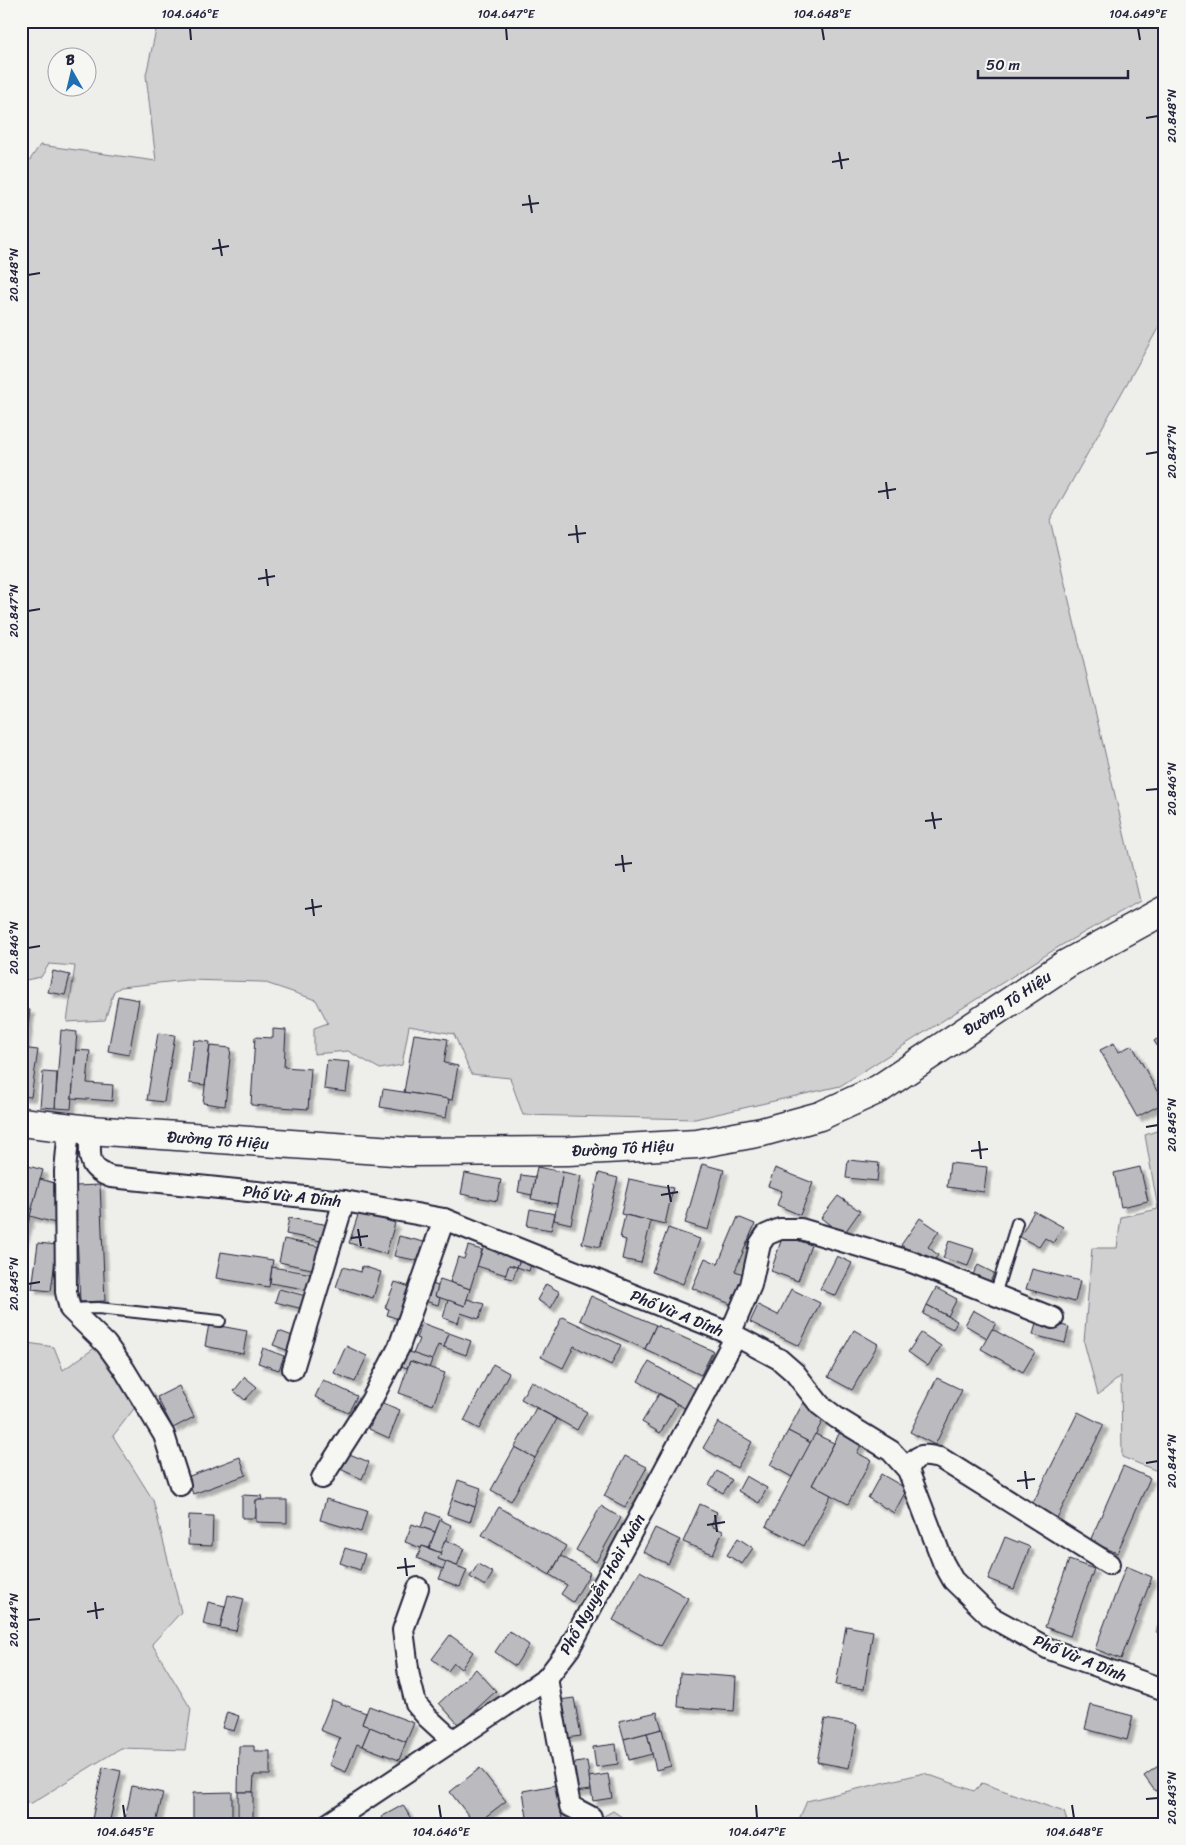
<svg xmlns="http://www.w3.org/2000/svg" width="1186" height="1845" font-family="Sriracha,sans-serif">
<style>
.green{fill:#d0d0d1;stroke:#797986}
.building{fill:#bbbbbf;stroke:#22223b;filter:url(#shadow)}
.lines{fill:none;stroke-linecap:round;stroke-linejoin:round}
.service-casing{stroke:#22223b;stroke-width:14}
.minor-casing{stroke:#22223b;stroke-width:24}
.trunk-casing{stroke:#22223b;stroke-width:31}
.service{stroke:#f6f6f2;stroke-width:10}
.minor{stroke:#f6f6f2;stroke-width:20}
.trunk{stroke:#f6f6f2;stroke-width:28}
.ticks{fill:none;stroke:#22223b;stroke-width:2}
.labels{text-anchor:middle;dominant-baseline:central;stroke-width:4;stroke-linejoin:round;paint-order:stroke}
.street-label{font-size:16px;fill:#22223b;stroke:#f6f6f2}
.neatline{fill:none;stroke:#22223b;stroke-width:2}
.ticks-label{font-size:12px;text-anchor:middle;fill:#22223b}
</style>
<defs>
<filter id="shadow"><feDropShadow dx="4.5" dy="4.5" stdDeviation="1" flood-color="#0004"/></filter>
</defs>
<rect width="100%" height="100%" fill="#eeeeeb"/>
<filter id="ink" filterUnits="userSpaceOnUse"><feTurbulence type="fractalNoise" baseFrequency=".02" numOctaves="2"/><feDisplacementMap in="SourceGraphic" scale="10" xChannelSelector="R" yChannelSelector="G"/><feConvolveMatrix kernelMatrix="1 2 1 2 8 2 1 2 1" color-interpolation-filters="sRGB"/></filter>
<g filter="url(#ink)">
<g class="green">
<path d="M158,21H1165V316L1050,520L1140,901L1060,946L840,1086L695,1119L523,1115L510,1078L471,1074L454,1034L409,1026L402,1065L380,1069L348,1051L314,1054V1028L328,1023L316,1000L263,982L187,980L121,987L114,991L105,1020L67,1022L75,966L49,964L41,977L21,981V173L40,145L156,161L146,75Z"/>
<path d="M1165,1128V1474L1122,1457L1121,1376L1098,1395L1084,1342L1092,1248H1117L1121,1217L1158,1209L1145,1135Z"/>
<path d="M21,1342L54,1347L63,1370L99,1345L136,1406L113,1436L153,1500L181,1612L152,1644L191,1709L185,1750L121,1748L30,1804L21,1797Z"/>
<path d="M1165,1602V1635L1156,1632Z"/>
<path d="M924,1773L974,1791L982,1783L1064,1812L1068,1824H797L807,1801Z"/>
<path d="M613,1811L632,1824H590Z"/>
</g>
<g class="building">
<path d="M53,971L70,975L65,995L48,992Z"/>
<path d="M118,996L139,1000L129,1055L108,1051Z"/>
<path d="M21,1009L30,1010L25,1048H21Z"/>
<path d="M273,1029L286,1030L284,1067L311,1069L308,1109L251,1105L255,1037L273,1038Z"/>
<path d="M61,1030L77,1032L71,1109L55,1108Z"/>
<path d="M158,1033L175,1035L164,1102L147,1100Z"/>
<path d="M414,1034L448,1039L444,1063L458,1066L452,1100L404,1092Z"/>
<path d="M1165,1034V1058L1154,1041Z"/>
<path d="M194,1040L210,1042L205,1085L189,1083Z"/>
<path d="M1114,1043L1119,1052L1132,1045L1158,1093L1165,1090V1113L1160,1105L1137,1117L1100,1050Z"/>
<path d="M210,1046L231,1048L225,1106L203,1103Z"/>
<path d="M21,1048L38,1050L31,1097L21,1096Z"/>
<path d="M76,1050L90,1051L87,1083L113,1085L112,1101L72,1098Z"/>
<path d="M327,1060L350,1062L346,1092L324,1089Z"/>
<path d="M43,1072L57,1073L55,1108L40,1107Z"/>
<path d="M383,1089L449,1099L446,1118L380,1107Z"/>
<path d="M848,1160L879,1163L877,1181L846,1178Z"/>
<path d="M950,1163L987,1167L984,1192L947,1187Z"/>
<path d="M21,1164L43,1170L21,1248Z"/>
<path d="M702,1164L724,1170L708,1230L685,1223Z"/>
<path d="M537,1167L563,1172L557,1204L531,1199Z"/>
<path d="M1140,1167L1148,1201L1121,1207L1114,1173Z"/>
<path d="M775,1168L813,1183L800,1215L777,1205L782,1191L768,1186Z"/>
<path d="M563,1172L581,1176L571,1224L554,1220Z"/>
<path d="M465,1173L501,1180L497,1201L461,1194Z"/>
<path d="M599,1173L618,1178L600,1247L582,1243Z"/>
<path d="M521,1175L535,1177L532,1195L518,1192Z"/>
<path d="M40,1179L65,1186L55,1223L30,1216Z"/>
<path d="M629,1179L673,1188L665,1224L621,1214Z"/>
<path d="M100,1185L105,1301L80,1302L75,1186Z"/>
<path d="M838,1196L860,1211L843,1235L821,1218Z"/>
<path d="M530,1209L555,1214L551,1230L527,1226Z"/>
<path d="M1034,1211L1063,1227L1053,1243L1045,1238L1039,1247L1020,1237Z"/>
<path d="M359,1212L395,1223L386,1254L349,1243Z"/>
<path d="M625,1215L651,1221L641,1263L622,1259L626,1240L620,1238Z"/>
<path d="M738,1217L755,1224L735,1271L746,1275L733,1305L692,1288L705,1258L718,1264Z"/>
<path d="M289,1218L329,1225L326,1242L286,1234Z"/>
<path d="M920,1218L939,1231L928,1247L938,1255L931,1265L901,1245Z"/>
<path d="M668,1228L700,1239L683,1284L652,1272Z"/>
<path d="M783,1235L811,1245L798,1281L771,1271Z"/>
<path d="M399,1236L424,1242L420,1261L394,1256Z"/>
<path d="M284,1239L321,1247L316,1270L279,1262Z"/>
<path d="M949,1241L974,1249L968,1266L943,1258Z"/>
<path d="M38,1243L57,1245L51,1291L32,1289Z"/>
<path d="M485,1243L511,1251L509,1256L520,1260L517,1267L509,1265L506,1275L477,1266Z"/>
<path d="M468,1246L482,1250L470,1289L450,1282L458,1257L464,1259Z"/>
<path d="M511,1251L533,1258L529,1271L517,1267L520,1260L509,1256Z"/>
<path d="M221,1252L273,1260L269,1287L216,1278Z"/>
<path d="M837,1256L852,1263L836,1296L820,1289Z"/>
<path d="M509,1265L517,1267L513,1279L505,1277Z"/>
<path d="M978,1265L994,1273L989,1285L972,1276Z"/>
<path d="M362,1266L381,1272L373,1298L336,1287L343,1267L361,1272Z"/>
<path d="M272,1267L313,1274L311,1290L270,1283Z"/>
<path d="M1032,1269L1080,1281L1075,1302L1026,1289Z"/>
<path d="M440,1279L470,1289L465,1306L435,1296Z"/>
<path d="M395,1282L410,1287L404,1321L387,1315L389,1309L385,1308Z"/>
<path d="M428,1283L438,1286L435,1296L440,1298L438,1305L422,1300Z"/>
<path d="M546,1284L560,1292L551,1308L537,1300Z"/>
<path d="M936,1288L957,1299L948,1316L927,1305Z"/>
<path d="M279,1289L310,1297L307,1310L275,1302Z"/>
<path d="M791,1289L820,1303L799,1346L750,1322L758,1305L778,1315Z"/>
<path d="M591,1296L656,1325L645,1349L580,1320Z"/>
<path d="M467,1299L484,1304L479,1319L461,1313L458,1323L443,1318L448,1300L465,1306Z"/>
<path d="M927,1305L957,1321L953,1329L923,1314Z"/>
<path d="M973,1310L996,1323L987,1338L965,1325Z"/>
<path d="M562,1317L621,1345L611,1365L574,1346L563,1368L541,1357Z"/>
<path d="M1037,1319L1069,1327L1065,1343L1033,1335Z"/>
<path d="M422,1323L449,1333L444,1347L438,1345L432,1360L413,1354L419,1339L416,1338Z"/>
<path d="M209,1324L247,1331L243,1354L205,1346Z"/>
<path d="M656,1325L713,1351L701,1375L645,1349Z"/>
<path d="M992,1329L1035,1352L1023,1372L981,1349Z"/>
<path d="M854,1330L878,1344L852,1390L828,1377Z"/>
<path d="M279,1331L295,1337L289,1351L273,1345Z"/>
<path d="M449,1333L471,1341L466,1355L444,1347Z"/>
<path d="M921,1333L941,1346L928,1366L908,1352Z"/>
<path d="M346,1346L367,1356L355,1382L334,1373Z"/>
<path d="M263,1348L284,1356L279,1370L258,1363Z"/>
<path d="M403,1350L432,1360L429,1368L410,1361L407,1368L398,1365Z"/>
<path d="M410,1361L445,1373L433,1405L399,1393Z"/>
<path d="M649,1362L700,1391L688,1410L638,1381Z"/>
<path d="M493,1364L509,1373L479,1429L464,1421Z"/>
<path d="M245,1377L257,1387L245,1400L234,1391Z"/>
<path d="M937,1378L962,1390L935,1445L910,1432Z"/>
<path d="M323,1380L357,1396L348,1413L315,1397Z"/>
<path d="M531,1381L587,1412L577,1430L521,1399Z"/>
<path d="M179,1386L194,1417L173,1428L157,1397Z"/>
<path d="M659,1394L677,1404L660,1433L642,1422Z"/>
<path d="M380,1402L400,1410L389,1438L369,1429Z"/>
<path d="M803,1403L826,1414L811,1443L788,1431Z"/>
<path d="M536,1408L557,1419L535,1458L515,1447Z"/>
<path d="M1078,1412L1104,1425L1055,1522L1030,1509Z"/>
<path d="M718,1422L752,1442L737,1468L703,1448Z"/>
<path d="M788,1431L811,1443L792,1477L770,1465Z"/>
<path d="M840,1432L862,1443L857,1453L871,1460L848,1504L812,1485Z"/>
<path d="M815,1434L834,1443L812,1485L831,1495L804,1546L766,1526Z"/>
<path d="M515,1447L535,1458L511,1501L491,1490Z"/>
<path d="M347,1453L369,1462L362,1479L340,1469Z"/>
<path d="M625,1456L647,1467L625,1507L604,1496Z"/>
<path d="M240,1457L246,1475L193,1494L187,1477Z"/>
<path d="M1123,1466L1150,1478L1117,1553L1090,1541Z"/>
<path d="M717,1471L732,1480L723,1493L709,1485Z"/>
<path d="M881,1474L907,1489L894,1513L868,1498Z"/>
<path d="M746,1476L767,1488L759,1503L738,1491Z"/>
<path d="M458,1480L481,1488L475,1507L452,1499Z"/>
<path d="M242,1495L262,1496L261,1500H256V1518H242Z"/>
<path d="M326,1499L367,1511L361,1532L320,1520Z"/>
<path d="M452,1499L475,1507L470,1522L447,1514Z"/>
<path d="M256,1500H287V1523L256,1522Z"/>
<path d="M700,1504L717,1512L711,1526L723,1531L713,1554L683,1542Z"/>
<path d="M601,1506L621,1518L596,1562L576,1550Z"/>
<path d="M499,1507L566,1546L550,1575L482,1535Z"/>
<path d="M427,1512L441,1518L435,1532L421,1527Z"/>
<path d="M189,1515L213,1516L212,1546L188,1545Z"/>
<path d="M440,1520L451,1525L441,1553L429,1548Z"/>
<path d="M412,1524L435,1532L429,1548L422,1546L421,1548L405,1542Z"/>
<path d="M655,1528L680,1540L668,1564L643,1552Z"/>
<path d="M1005,1537L1030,1547L1014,1589L988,1579Z"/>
<path d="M738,1538L753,1548L742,1564L727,1555Z"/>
<path d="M445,1540L464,1548L457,1566L438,1559Z"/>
<path d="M422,1546L441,1553L438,1559L446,1562L443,1569L417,1558Z"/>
<path d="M345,1548L365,1554L360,1570L340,1563Z"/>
<path d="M561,1556L590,1573L573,1602L561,1594L567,1585L550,1575Z"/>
<path d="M1069,1560L1094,1569L1070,1636L1045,1627Z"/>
<path d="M446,1562L467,1570L460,1587L439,1579Z"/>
<path d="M478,1564L493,1573L485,1586L470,1577Z"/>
<path d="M1126,1566L1152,1577L1121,1659L1095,1649Z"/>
<path d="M640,1571L688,1598L661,1646L613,1620Z"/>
<path d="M228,1595L244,1599L236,1631L220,1628Z"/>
<path d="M208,1602L225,1606L220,1628L203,1624Z"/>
<path d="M846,1626L873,1631L864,1689L836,1685Z"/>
<path d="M509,1631L529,1645L515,1666L495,1652Z"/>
<path d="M450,1635L473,1652L461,1669L454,1663L448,1671L432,1659Z"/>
<path d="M476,1669L496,1691L459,1725L439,1703Z"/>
<path d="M680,1673L736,1677L734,1711L678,1707Z"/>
<path d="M574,1698L581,1736L566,1738L559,1700Z"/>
<path d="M332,1700L366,1713L362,1724L370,1727L362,1746L357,1744L346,1772L329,1765L340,1738L320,1730Z"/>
<path d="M1091,1705L1133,1716L1127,1740L1085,1729Z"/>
<path d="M369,1706L414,1723L406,1742L362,1724Z"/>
<path d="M227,1712L239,1716L234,1731L222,1728Z"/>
<path d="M657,1712L662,1729L624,1739L619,1721Z"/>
<path d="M825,1719L857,1725L849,1768L817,1762Z"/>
<path d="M370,1727L406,1742L399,1760L362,1746Z"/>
<path d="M662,1729L671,1766L656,1770L647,1733Z"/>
<path d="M647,1733L652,1754L629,1760L624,1739Z"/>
<path d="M616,1744L618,1764L596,1767L593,1747Z"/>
<path d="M239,1746H254V1751H270V1775H254L253,1792H238Z"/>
<path d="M587,1761L591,1790L574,1792L570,1764Z"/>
<path d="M1165,1761V1785L1155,1791L1144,1776Z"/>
<path d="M103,1767L121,1771L109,1824H91Z"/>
<path d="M480,1768L506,1801L476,1824H465L462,1821L469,1816L450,1792Z"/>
<path d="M608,1774L612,1798L593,1801L589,1777Z"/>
<path d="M556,1785L563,1824H528L523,1791Z"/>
<path d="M132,1786L163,1793L156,1824L125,1819Z"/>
<path d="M232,1792V1820H207V1824H193V1793Z"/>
<rect x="238" y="1792" width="15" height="32"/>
<path d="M403,1805L414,1824H385L381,1817Z"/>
</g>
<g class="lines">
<g class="service-casing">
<g id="service">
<path d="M995,1295L1017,1223"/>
<path d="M70,1309L98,1308L220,1321"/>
</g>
</g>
<g class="minor-casing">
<g id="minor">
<path d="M69,1128L65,1171L66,1292L70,1309L106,1344L124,1369L164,1435L180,1485"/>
<path d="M90,1130C91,1155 84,1167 111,1177L344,1201L444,1219L736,1336L779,1359L795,1373L820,1405L837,1418L891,1451L908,1470L943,1562L953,1580L991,1617L1049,1649L1165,1690"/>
<path d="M730,1334L751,1285L760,1244L766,1235L780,1229H801L909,1261L1053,1318"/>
<path d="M293,1369L344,1201"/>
<path d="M908,1470C917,1452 923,1455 940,1458L1109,1564"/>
<path d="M322,1478L371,1401L399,1347L444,1219"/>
<path d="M418,1588L403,1630L409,1676L416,1704L428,1718L452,1740"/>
<path d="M547,1678L570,1806L591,1817"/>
<path d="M328,1824L547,1678L569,1649L736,1336"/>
</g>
</g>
<g class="trunk-casing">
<path id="trunk" d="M21,1122L90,1130L408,1152L568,1151L697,1144L762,1132L820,1116L879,1089L1066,964L1165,910"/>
</g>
<use href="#service" class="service"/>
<use href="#minor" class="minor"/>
<use href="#trunk" class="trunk"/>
</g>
</g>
<path class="ticks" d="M190,28L191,40M506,28L507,40M822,28L824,40M1138,28L1140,40M1146,118L1158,116M839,152L842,169M832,162L849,159M529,195L532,213M522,205L539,203M219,239L222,256M212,249L229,246M28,275L40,273M1146,454L1158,452M886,482L888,499M878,492L896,489M576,525L578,543M568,535L586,533M266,569L268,586M258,579L275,576M28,611L40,609M1146,790L1158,789M932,812L935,829M925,821L942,819M622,855L624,872M615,865L632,863M312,899L314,916M305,909L322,906M28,948L40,946M1146,1127L1158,1125M979,1141L981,1159M971,1151L988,1149M668,1185L671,1202M661,1195L678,1192M358,1229L361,1246M351,1238L368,1236M28,1284L40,1282M1146,1463L1158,1461M1025,1471L1027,1489M1017,1481L1035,1479M715,1515L717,1532M707,1525L725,1522M405,1558L407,1576M397,1568L415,1566M95,1602L97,1619M87,1612L104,1609M28,1620L40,1619M1146,1799L1158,1798M123,1805L125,1818M439,1805L441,1818M756,1805L757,1818M1072,1805L1074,1818"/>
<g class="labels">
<g class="street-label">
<text transform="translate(1007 1003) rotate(-34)">Đường Tô Hiệu</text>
<text transform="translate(218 1140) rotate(4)">Đường Tô Hiệu</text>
<text transform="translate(623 1148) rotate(-3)">Đường Tô Hiệu</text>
<text transform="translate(292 1196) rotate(6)">Phố Vừ A Dính</text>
<text transform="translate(677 1313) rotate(22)">Phố Vừ A Dính</text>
<text transform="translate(602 1584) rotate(-61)">Phố Nguyễn Hoài Xuân</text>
<text transform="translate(1080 1658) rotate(22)">Phố Vừ A Dính</text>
</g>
</g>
<rect width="1186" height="1845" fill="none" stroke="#f6f6f2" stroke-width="55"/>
<g transform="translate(72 72) rotate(352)"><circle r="24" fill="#f6f6f2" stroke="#a1a1a9"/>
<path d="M0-4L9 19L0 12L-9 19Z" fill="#1f6fb2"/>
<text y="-8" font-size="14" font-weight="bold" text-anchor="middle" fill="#22223b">B</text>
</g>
<path d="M978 70v8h150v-8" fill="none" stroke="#22223b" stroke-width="2.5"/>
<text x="986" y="70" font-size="15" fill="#22223b" stroke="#f6f6f2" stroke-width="4" paint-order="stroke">50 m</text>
<rect x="28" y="28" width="1130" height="1790" class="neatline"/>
<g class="ticks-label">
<text x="190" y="18">104.646°E</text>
<text x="506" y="18">104.647°E</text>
<text x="822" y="18">104.648°E</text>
<text x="1138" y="18">104.649°E</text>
<text transform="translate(1172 116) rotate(-90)" y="4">20.848°N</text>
<text transform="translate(14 275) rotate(-90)" y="4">20.848°N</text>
<text transform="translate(1172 452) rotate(-90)" y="4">20.847°N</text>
<text transform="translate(14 611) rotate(-90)" y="4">20.847°N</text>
<text transform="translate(1172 789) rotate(-90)" y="4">20.846°N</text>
<text transform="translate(14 948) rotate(-90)" y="4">20.846°N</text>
<text transform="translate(1172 1125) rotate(-90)" y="4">20.845°N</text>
<text transform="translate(14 1284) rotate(-90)" y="4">20.845°N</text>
<text transform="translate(1172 1461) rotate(-90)" y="4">20.844°N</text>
<text transform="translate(14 1620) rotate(-90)" y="4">20.844°N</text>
<text transform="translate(1172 1798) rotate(-90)" y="4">20.843°N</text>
<text x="125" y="1836">104.645°E</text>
<text x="441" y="1836">104.646°E</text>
<text x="757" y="1836">104.647°E</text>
<text x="1074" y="1836">104.648°E</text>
</g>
</svg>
